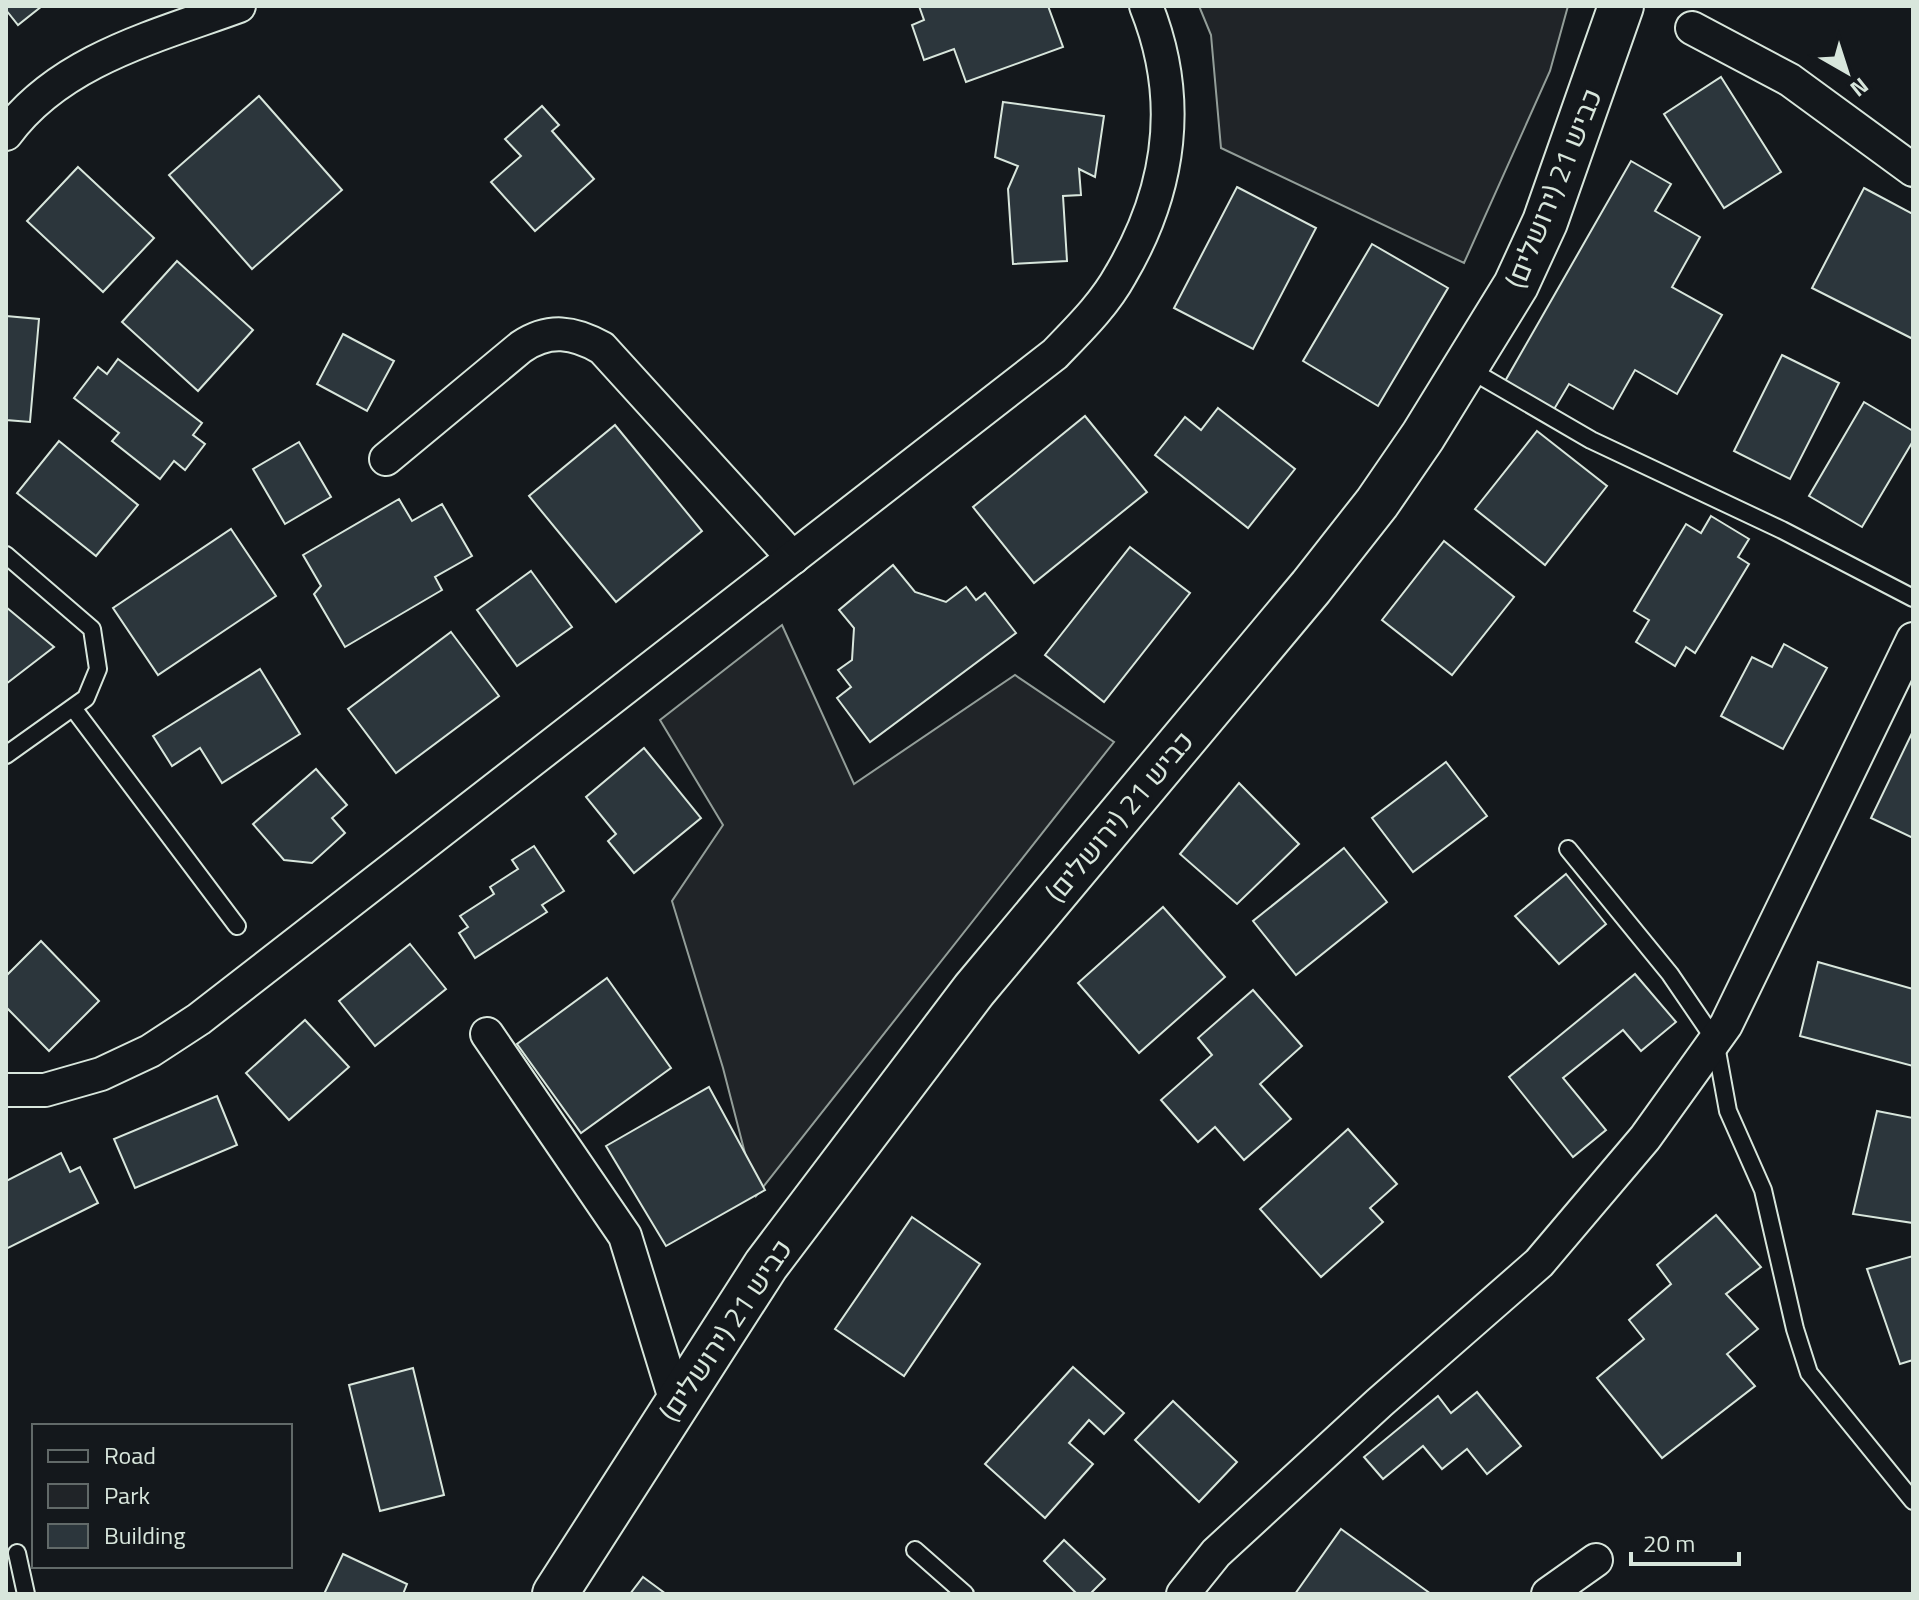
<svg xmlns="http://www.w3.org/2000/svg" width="1919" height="1600" font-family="'Titillium Web',Heebo,sans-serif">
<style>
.green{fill:#202428;stroke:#939e99;stroke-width:2}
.building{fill:#2c363c;stroke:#d8e6dc;stroke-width:2}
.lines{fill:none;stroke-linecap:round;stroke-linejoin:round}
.lane-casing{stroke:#d8e6dc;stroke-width:20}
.street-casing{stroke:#d8e6dc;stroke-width:36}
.secondary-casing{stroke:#d8e6dc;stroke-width:48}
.lane{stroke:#14181c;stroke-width:16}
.street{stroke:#14181c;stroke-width:32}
.secondary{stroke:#14181c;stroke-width:44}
.labels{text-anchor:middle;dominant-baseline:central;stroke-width:6;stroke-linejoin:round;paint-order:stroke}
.street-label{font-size:28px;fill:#d8e6dc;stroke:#14181c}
</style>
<rect width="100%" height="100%" fill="#14181c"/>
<g class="green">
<path d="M1199,6H1568L1550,71L1464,263L1221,148L1211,35Z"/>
<path d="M782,625L854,784L1015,675L1114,742L756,1196L723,1068L672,901L723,825L660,720Z"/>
</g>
<g class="building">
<path d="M6,6H42L18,25L6,10Z"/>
<path d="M919,6H1048L1063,47L966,82L954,49L924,60L912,25L924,20Z"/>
<path d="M1721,77L1781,172L1724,208L1664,114Z"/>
<path d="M259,96L342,190L252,269L169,175Z"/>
<path d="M1003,102L1104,116L1095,177L1079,169L1081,195L1063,196L1067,261L1013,264L1008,189L1018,166L995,157Z"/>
<path d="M542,106L559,125L552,131L594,179L535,231L491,182L521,156L505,139Z"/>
<path d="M1631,161L1671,184L1655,211L1700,237L1672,287L1722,315L1677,394L1635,370L1613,409L1569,384L1553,411L1504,383Z"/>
<path d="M78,167L154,238L103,292L27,221Z"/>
<path d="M1237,187L1316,228L1253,349L1174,308Z"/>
<path d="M1864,188L1913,214V339L1812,288Z"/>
<path d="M1372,244L1448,288L1378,406L1303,361Z"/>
<path d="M177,261L253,330L198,391L122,322Z"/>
<path d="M6,316L39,319L30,422L6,420Z"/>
<path d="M343,334L394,361L367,411L317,384Z"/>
<path d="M1782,355L1839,383L1790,479L1734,451Z"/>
<path d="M118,359L202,423L193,435L205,444L185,470L174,461L160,479L112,441L119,433L74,398L98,367L107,374Z"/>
<path d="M1864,402L1913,431V441L1862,527L1809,496Z"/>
<path d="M1218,408L1295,469L1248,528L1155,455L1185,417L1201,430Z"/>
<path d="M1085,416L1147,492L1034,583L973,507Z"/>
<path d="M615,425L702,531L616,602L529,496Z"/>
<path d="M1537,431L1607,486L1545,565L1475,509Z"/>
<path d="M59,441L138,505L96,556L17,493Z"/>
<path d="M299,442L331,497L285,524L253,469Z"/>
<path d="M399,499L412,521L442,504L472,556L435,577L442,590L345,647L314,594L321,586L303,555Z"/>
<path d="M1711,516L1749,539L1738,557L1749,564L1695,653L1686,647L1675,666L1636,642L1649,620L1634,611L1686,524L1701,533Z"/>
<path d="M231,529L276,596L158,675L113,608Z"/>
<path d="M1444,541L1514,597L1452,675L1382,620Z"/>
<path d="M1130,547L1190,593L1104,702L1045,655Z"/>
<path d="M893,565L915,592L946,602L966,587L976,600L985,593L1016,633L870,742L837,698L851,687L838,670L852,660L854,628L839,610Z"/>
<path d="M531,571L572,627L517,666L477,610Z"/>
<path d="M6,607L54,647L6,684Z"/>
<path d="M451,632L499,696L396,773L348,709Z"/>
<path d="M1784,644L1827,668L1783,749L1721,716L1752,657L1772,667Z"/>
<path d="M260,669L300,734L222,783L200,748L172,766L153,736Z"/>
<path d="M1913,731V838L1871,818Z"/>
<path d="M644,748L701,818L634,873L608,841L616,834L586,797Z"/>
<path d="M1446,762L1487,816L1413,872L1372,818Z"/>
<path d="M316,769L347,805L332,818L345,833L312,863L284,860L253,824Z"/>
<path d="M1239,783L1299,844L1237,904L1180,854Z"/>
<path d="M534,846L564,891L542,905L547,912L475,958L459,933L468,927L460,916L494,894L490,887L518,869L512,860Z"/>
<path d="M1344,848L1387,902L1296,975L1253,921Z"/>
<path d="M1566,874L1606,924L1559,964L1515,916Z"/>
<path d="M1163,907L1225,977L1139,1053L1078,983Z"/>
<path d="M41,941L99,1001L49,1051L6,1007V976Z"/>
<path d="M410,944L446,989L375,1046L339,1001Z"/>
<path d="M1818,962L1913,989V1066L1800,1036Z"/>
<path d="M1635,974L1676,1022L1641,1051L1623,1030L1563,1078L1606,1130L1573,1157L1509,1077Z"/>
<path d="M607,978L671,1068L581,1133L517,1044Z"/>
<path d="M1253,990L1302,1046L1260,1084L1291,1119L1244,1160L1215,1127L1198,1142L1161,1100L1212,1055L1198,1038Z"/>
<path d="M305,1020L349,1067L289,1120L246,1073Z"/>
<path d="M709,1087L765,1190L666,1246L606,1146Z"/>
<path d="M217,1096L237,1145L135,1188L114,1139Z"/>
<path d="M1877,1111L1913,1118V1223L1853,1214Z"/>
<path d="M1348,1129L1397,1184L1370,1208L1383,1222L1321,1277L1260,1209Z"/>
<path d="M61,1153L70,1172L80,1167L98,1203L6,1249V1181Z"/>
<path d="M1716,1215L1761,1267L1726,1294L1758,1329L1727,1354L1755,1386L1662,1458L1597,1378L1644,1339L1629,1320L1671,1284L1657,1265Z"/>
<path d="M912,1217L980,1264L904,1376L835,1329Z"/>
<path d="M1913,1256V1360L1900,1364L1867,1269Z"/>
<path d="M1073,1367L1124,1413L1104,1434L1089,1420L1069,1443L1093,1464L1045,1518L985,1464Z"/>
<path d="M413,1368L444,1495L380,1511L349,1385Z"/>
<path d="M1477,1392L1521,1446L1487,1474L1467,1449L1442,1469L1423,1446L1383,1479L1364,1457L1438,1396L1451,1413Z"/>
<path d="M1173,1401L1237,1462L1199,1502L1135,1440Z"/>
<path d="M1341,1529L1431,1594H1295Z"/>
<path d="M1064,1540L1105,1579L1090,1594H1077L1044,1561Z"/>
<path d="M343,1554L407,1584L403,1594H324Z"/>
<path d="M643,1577L666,1594H630Z"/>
</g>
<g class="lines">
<g class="lane-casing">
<g id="lane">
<path d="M1467,368L1591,440L1782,530L1913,598"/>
<path d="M6,555L92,629L98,669L86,698L6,755"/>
<path d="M73,708L237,926"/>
<path d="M1568,849L1670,974L1715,1040L1728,1111L1763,1190L1795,1329L1809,1373L1913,1501"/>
<path d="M915,1550L965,1594"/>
<path d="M17,1553L26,1594"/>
</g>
</g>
<g class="street-casing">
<g id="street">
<path d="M1692,28L1790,80L1913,170"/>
<path d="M6,134C60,60 157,36 239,6"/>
<path d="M386,459L521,347C549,328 574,332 602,348L793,558"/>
<path d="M487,1034L625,1236L676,1402"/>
<path d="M6,1090H45L101,1074L150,1051L199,1019L1055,354C1079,329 1104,305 1121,274C1171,189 1183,98 1146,6"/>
<path d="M1183,1594L1216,1553L1379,1403L1539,1263L1645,1138L1726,1025L1913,639"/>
<path d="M1548,1594L1596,1560"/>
</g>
</g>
<g class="secondary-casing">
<path id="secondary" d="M555,1594L766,1265L974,990L1311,587L1377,503L1423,436L1516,285L1545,222L1621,6"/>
</g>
<use href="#lane" class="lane"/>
<use href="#street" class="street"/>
<use href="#secondary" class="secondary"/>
</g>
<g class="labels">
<g class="street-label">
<text transform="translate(1553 188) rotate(-68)">כביש 21 (ירושלים)</text>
<text transform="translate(1119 816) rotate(-50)">כביש 21 (ירושלים)</text>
<text transform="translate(725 1330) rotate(-56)">כביש 21 (ירושלים)</text>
</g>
</g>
<rect width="1919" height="1600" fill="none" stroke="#d8e6dc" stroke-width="16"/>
<rect x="32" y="1424" width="260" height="144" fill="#14181c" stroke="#626a69" stroke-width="2"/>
<rect x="48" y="1450" width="40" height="12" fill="#14181c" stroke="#626a69" stroke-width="2"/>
<text x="104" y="1464" font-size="24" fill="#d8e6dc">Road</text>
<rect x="48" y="1484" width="40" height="24" fill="#202428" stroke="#626a69" stroke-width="2"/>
<text x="104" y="1504" font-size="24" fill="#d8e6dc">Park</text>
<rect x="48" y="1524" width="40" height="24" fill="#2c363c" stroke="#626a69" stroke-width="2"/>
<text x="104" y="1544" font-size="24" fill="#d8e6dc">Building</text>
<g transform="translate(1847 72) rotate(141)" stroke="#14181c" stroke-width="6" paint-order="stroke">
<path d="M0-6L14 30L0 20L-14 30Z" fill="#d8e6dc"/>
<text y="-12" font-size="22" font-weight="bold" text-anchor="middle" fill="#d8e6dc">N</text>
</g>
<path d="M1631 1552v12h108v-12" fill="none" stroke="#d8e6dc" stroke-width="4"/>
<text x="1643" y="1552" font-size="24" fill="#d8e6dc" stroke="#14181c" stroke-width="6" paint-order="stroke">20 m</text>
</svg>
